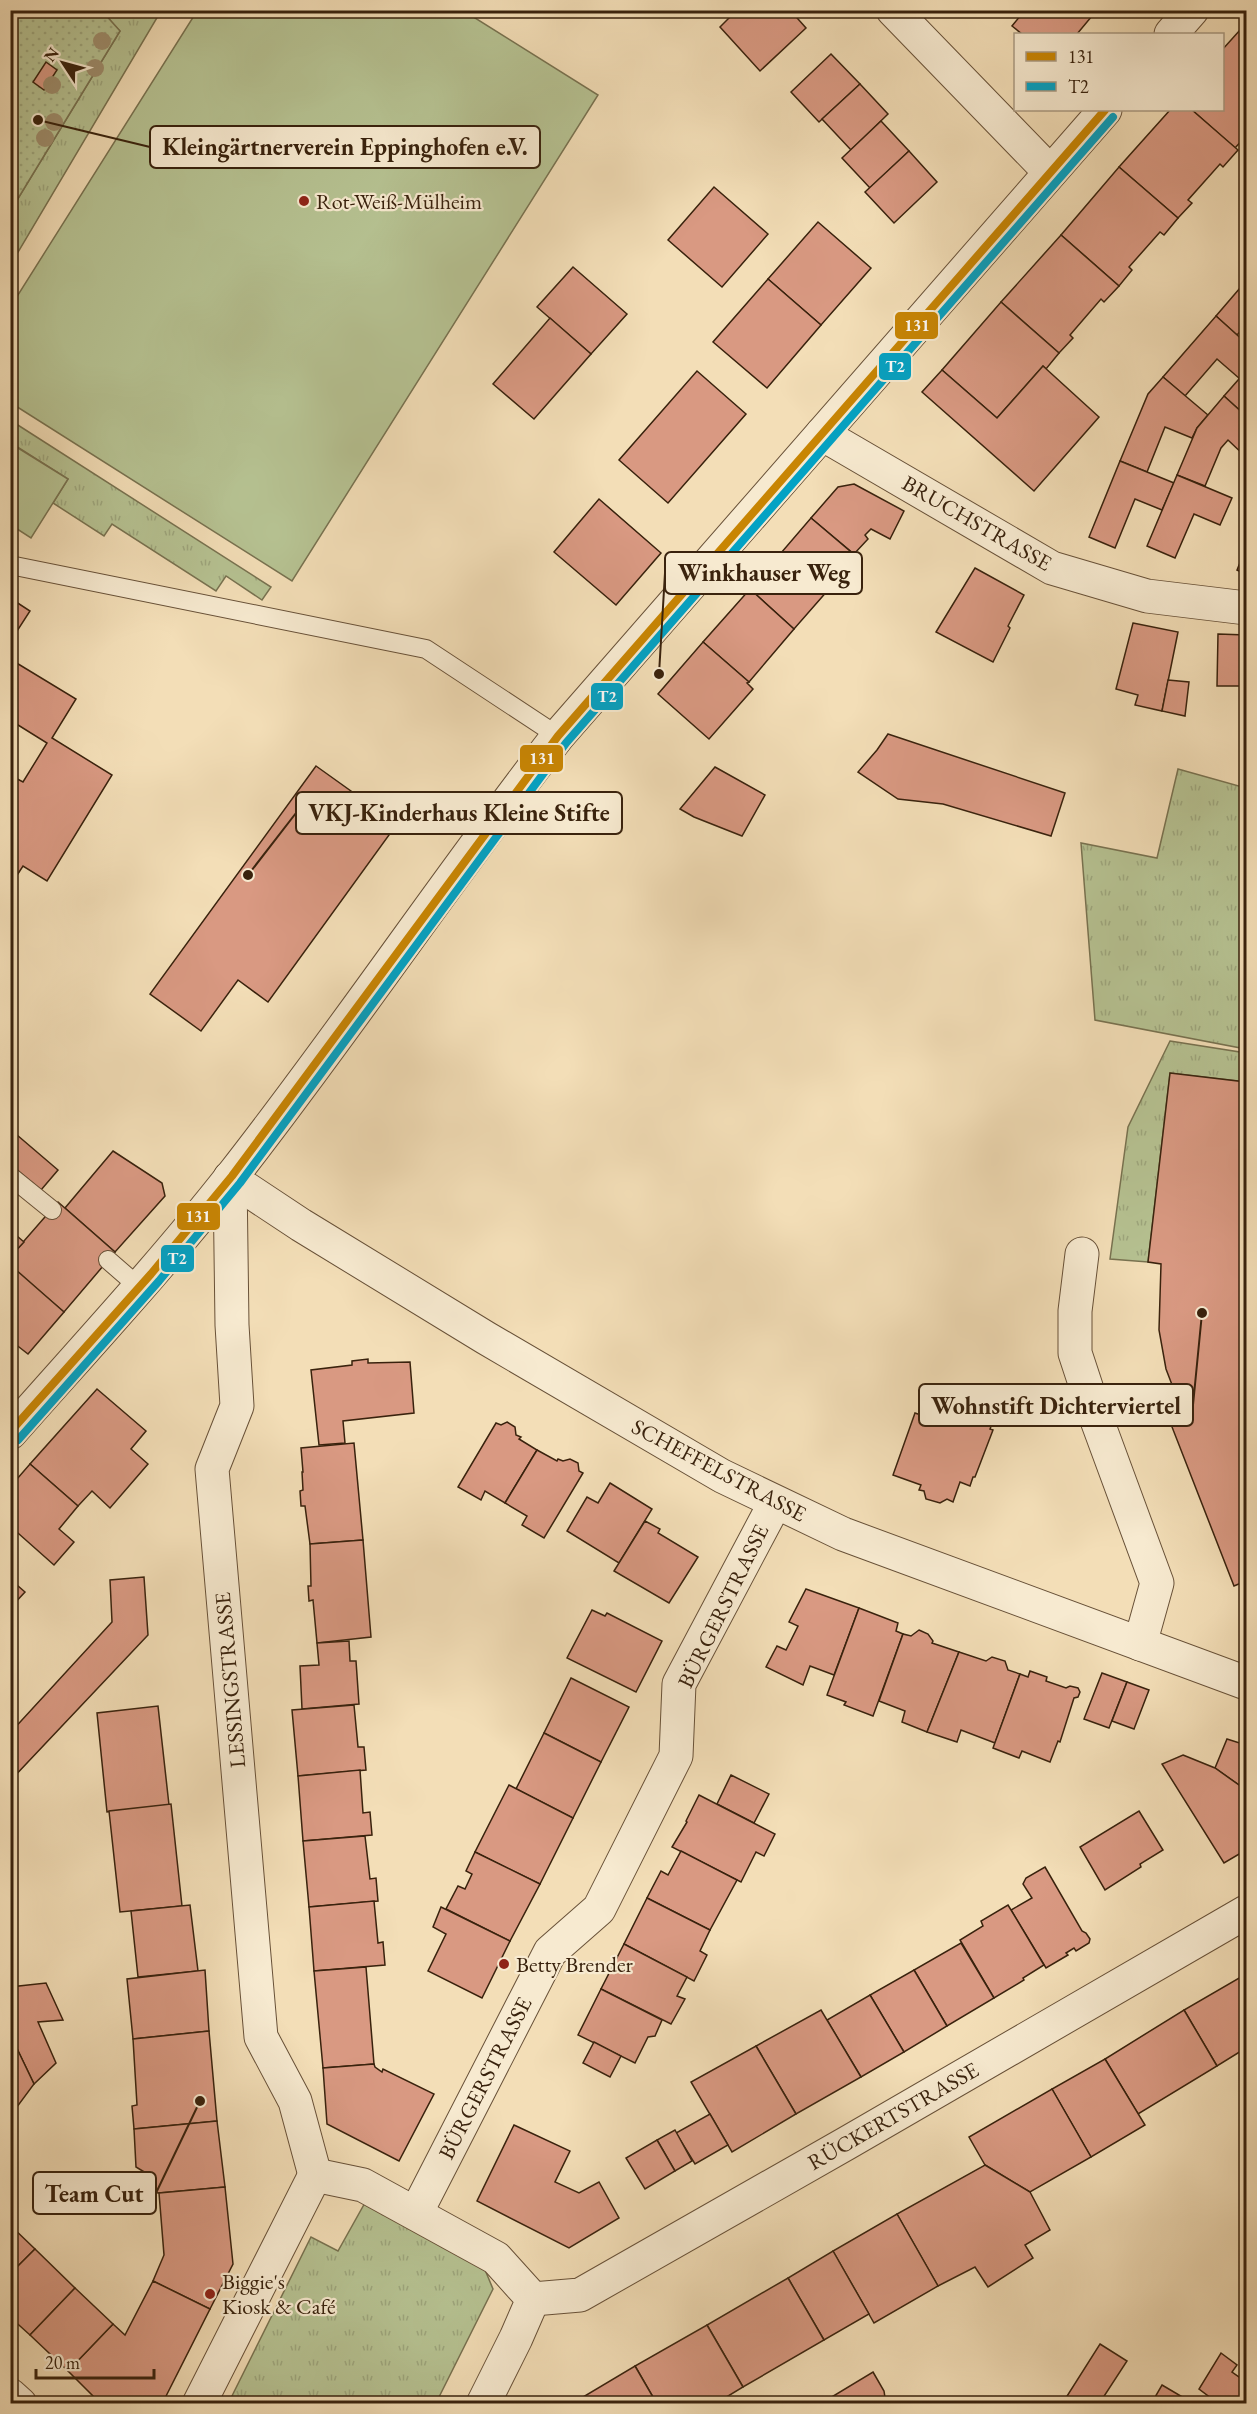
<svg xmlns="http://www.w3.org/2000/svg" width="1257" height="2414" font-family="'EB Garamond',serif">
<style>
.grass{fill:url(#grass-tufts);stroke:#787250;stroke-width:1.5}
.garden{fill:url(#garden-dots);stroke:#787250;stroke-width:1.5}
.pitch{fill:#b6c292;stroke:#787250;stroke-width:1.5}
.building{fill:#d99982;stroke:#39220d;stroke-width:1.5}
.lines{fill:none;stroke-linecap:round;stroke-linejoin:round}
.service-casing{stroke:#685138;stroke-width:20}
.minor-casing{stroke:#685138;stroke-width:35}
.service{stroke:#f7ead0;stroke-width:18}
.minor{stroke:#f7ead0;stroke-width:33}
.bus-1-casing{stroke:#f7ead0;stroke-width:12}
.bus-2-casing{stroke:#f7ead0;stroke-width:12}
.bus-1{stroke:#c88503;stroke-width:8}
.bus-2{stroke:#03a2c4;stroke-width:8}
.tree{fill:#9e8d6c}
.poi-dot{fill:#8f2418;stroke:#f7ead0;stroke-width:2}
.labels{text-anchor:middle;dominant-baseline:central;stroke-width:4.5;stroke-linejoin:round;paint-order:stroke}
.poi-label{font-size:22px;fill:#39220d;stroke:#f7ead0;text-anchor:start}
.street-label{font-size:22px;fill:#39220d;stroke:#f7ead0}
.leader{fill:none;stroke:#39220d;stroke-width:2}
.callout-dot{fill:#39220d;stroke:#f7ead0;stroke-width:2}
.callout{fill:#f7ead0;stroke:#39220d;stroke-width:2}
.callout-label{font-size:24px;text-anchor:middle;font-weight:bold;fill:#39220d}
.line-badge{stroke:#f7ead0;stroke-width:2}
.badge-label{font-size:16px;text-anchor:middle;font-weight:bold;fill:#fff}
</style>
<defs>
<pattern id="grass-tufts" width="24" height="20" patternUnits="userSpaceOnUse" patternTransform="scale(1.5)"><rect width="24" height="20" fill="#b6c292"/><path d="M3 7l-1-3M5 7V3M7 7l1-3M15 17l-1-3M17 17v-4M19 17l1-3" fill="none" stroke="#9da67d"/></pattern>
<pattern id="garden-dots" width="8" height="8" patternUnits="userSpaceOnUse" patternTransform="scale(1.5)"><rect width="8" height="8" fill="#b6c292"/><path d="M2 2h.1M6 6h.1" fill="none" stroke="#9da67d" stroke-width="1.8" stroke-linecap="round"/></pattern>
</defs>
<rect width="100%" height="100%" fill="#f3deb7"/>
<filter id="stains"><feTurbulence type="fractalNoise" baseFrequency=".00333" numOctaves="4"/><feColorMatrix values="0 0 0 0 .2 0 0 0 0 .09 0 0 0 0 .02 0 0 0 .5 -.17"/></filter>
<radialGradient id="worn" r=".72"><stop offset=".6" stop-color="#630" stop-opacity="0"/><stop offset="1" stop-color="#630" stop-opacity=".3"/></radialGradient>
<g class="grass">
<path d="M102,11H161L11,264V210L120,31Z"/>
<path d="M10,420L271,587L262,600L226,576L216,591L112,524L104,536L53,503L68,479L11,443Z"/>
<path d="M1178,769L1246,788V1049L1095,1020L1081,843L1157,858Z"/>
<path d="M1170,1041L1246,1053V1082L1170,1073L1148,1262L1110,1259L1128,1127Z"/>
<path d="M366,2201L483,2265L493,2289L436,2403L228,2404L311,2237L338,2251Z"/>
</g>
<path class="garden" d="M11,11H102L120,31L11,210Z"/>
<g class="pitch">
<path d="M197,11H464L598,95L292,581L11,403V306Z"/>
<path d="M10,443L68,479L31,538L11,525Z"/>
</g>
<g class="building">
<path d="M790,10L806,28L760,71L720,27L737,10Z"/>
<path d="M1025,10H1097L1077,34H1022L1012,26Z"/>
<path d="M1240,30L1246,35V136L1235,148L1192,110H1222V50Z"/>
<path d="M831,54L860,84L819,122L791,92Z"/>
<path d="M46,62L57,70L44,90L33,82Z"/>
<path d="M860,84L888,114L851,150L822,119Z"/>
<path d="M1170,110H1192L1238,150L1223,167L1220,164L1188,200L1192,203L1178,218L1119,167Z"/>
<path d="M881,121L909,151L870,188L842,158Z"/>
<path d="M909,151L937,182L894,223L865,192Z"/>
<path d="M1119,167L1178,218L1164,235L1160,232L1129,267L1132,270L1119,286L1061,235Z"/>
<path d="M714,187L768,234L722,287L668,240Z"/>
<path d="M818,222L871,268L821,325L768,279Z"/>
<path d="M1061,235L1119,286L1104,302L1101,299L1070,335L1073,338L1059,353L1001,302Z"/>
<path d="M573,267L627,314L591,354L537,307Z"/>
<path d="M768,279L821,325L767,388L713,342Z"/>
<path d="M1246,281V325L1237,335L1216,316Z"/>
<path d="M1001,302L1059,353L1046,369L1043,366L997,418L942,370Z"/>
<path d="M1216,316L1246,343V371L1240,379L1217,359L1185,396L1163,377Z"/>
<path d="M550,318L591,354L534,419L493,384Z"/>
<path d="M1043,366L1099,417L1034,491L922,392L942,370L997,418Z"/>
<path d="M697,371L746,414L668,503L619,460Z"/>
<path d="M1246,371V416L1224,396Z"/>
<path d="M1163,377L1208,415L1197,428L1192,438L1165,427L1147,472L1120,461L1148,394Z"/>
<path d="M1224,396L1246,416V457L1228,440L1221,448L1205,486L1177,475L1197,428Z"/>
<path d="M1120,461L1174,483L1162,510L1135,499L1115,548L1089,537Z"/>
<path d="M1177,475L1232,498L1220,525L1194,514L1175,558L1147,546Z"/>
<path d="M854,484L904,511L890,539L871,529L865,535L868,539L854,554L811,518L838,487Z"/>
<path d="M599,499L661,553L616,605L554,552Z"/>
<path d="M811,518L857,557L794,629L750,589Z"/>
<path d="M1246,548V574L1237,570Z"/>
<path d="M975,568L1024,595L1008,626L1010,628L993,662L936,632Z"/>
<path d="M750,589L794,629L749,682L703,642Z"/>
<path d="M10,598L30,611L10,642Z"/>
<path d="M1133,623L1178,632L1162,711L1135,705L1138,695L1116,689Z"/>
<path d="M1218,634L1246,635V686H1217Z"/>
<path d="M703,642L749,682L747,683L753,689L709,739L658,694Z"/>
<path d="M10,659L76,699L52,738L112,775L47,881L23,866L10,886V775L23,782L47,743L10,720Z"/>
<path d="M1168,680L1189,682L1185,716L1162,711Z"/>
<path d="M888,734L1065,793L1051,836L943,804L898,799L858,772L877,750Z"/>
<path d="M316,766L397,824L268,1002L238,980L201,1031L150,994Z"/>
<path d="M715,767L765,795L742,836L694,817L680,809Z"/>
<path d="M1170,1073L1246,1082V1581L1234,1586L1165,1409L1179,1403L1166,1369L1159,1330L1161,1264L1148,1262Z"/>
<path d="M10,1129L58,1170L41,1190L10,1164Z"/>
<path d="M113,1151L162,1183L165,1196L115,1252L65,1208Z"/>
<path d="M58,1202L115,1252L64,1312L10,1266V1257Z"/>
<path d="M10,1230L24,1242L10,1257Z"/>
<path d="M15,1269L64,1312L28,1354L10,1340V1274Z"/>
<path d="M368,1359V1363L410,1362L414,1413L343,1421L345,1443L319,1445L311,1370L352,1365V1361Z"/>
<path d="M97,1389L146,1431L131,1449L148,1464L110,1508L92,1491L78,1506L30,1464Z"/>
<path d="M970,1401L997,1411L990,1429L993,1430L975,1477H973L970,1486L960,1482L953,1502L947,1499L940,1503L926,1499L924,1491L919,1490L921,1485L893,1475L915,1413L938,1421L941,1411L963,1420Z"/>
<path d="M507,1422L515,1427L516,1435L521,1437L519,1439L537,1450L505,1503L485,1491L481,1500L458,1487L496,1423L501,1425Z"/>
<path d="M354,1443L363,1540L310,1544L305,1506H301L300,1491L303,1490L302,1472H303L301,1448Z"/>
<path d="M537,1450L557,1461L558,1459L563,1461L570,1459L578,1463L579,1471L583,1473L544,1538L522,1525L527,1516L505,1503Z"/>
<path d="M30,1464L78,1506L59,1529L74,1542L54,1565L10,1526V1487Z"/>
<path d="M610,1483L652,1509L619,1563L567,1531L587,1497L598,1503Z"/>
<path d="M645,1521L660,1529L658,1533L698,1557L669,1603L614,1571Z"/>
<path d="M363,1540L371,1637L317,1643L313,1600L309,1601L308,1586H311L310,1544Z"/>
<path d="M144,1577L148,1635L10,1781V1733L112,1622L110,1580Z"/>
<path d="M10,1579L25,1592L10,1608Z"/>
<path d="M806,1589L859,1608L834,1675L810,1666L803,1685L766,1667L777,1646L786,1650L798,1626L789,1622Z"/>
<path d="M859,1608L898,1623L896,1631L903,1634L873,1716L844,1705L846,1702L827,1695Z"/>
<path d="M592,1610L605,1616L607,1613L662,1641L636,1692L567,1658Z"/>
<path d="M919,1630L928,1634L933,1641L932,1643L959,1652L927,1732L902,1722L905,1711L879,1701L903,1634L911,1636Z"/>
<path d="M349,1641L350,1661H356L359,1704L302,1709L300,1666L319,1665L317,1643Z"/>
<path d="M959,1652L986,1661L992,1657L1005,1661L1008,1670L1020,1674L995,1743L961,1730L957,1742L927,1732Z"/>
<path d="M1030,1671L1047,1677L1046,1681L1066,1688L1070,1686L1078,1688L1080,1692L1078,1697L1074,1698L1060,1742L1058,1741L1050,1762L1022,1751L1019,1758L993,1748L1020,1674L1028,1677Z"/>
<path d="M1102,1673L1127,1682L1109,1728L1084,1719Z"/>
<path d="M571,1678L629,1707L601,1762L544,1733Z"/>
<path d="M1127,1682L1149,1690L1134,1729L1112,1721Z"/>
<path d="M354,1705L358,1747H364L366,1770L298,1776L292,1710Z"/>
<path d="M158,1706L169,1805L107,1812L97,1713Z"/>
<path d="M544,1733L601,1762L573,1818L516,1789Z"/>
<path d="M1227,1739L1246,1745V1790L1215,1768Z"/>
<path d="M1183,1755L1215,1768L1246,1790V1850L1224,1863L1162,1764Z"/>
<path d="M360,1770L363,1813L370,1812L372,1835L303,1841L298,1776Z"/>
<path d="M731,1775L769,1794L754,1823L717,1804Z"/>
<path d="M509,1785L573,1818L540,1884L475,1852Z"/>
<path d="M699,1795L775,1834L764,1856L756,1852L741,1882L672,1847L687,1822L686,1821Z"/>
<path d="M171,1804L182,1906L120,1912L109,1811Z"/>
<path d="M1139,1811L1163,1850L1140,1864L1141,1867L1105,1890L1080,1847Z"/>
<path d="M365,1836L370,1879L376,1878L378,1901L309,1907L303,1841Z"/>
<path d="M681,1851L737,1880L710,1930L647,1898L661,1871L668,1875Z"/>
<path d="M475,1852L540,1884L510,1941L446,1909L458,1886L465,1889L472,1874L466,1871Z"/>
<path d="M1045,1867L1082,1931L1086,1933L1090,1939L1089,1943L1076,1951L1074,1948L1066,1953L1068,1955L1046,1968L1011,1910L1032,1898L1023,1884L1026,1878Z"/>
<path d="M647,1898L710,1930L700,1951L707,1955L694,1981L624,1944Z"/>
<path d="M374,1901L378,1943L383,1942L385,1965L314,1971L309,1907Z"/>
<path d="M190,1905L198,1971L138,1977L131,1911Z"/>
<path d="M1008,1905L1044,1965L1023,1978L1024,1980L994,1998L960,1940L983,1926L981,1921Z"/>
<path d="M441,1907L510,1941L482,1998L428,1971L446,1934L433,1927Z"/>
<path d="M961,1943L994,1998L947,2026L914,1970Z"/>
<path d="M624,1944L687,1977L677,1996L685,1999L671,2024L601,1989Z"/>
<path d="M366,1967L374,2064L323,2068L314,1971Z"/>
<path d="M205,1970L209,2031L133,2039L127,1979Z"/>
<path d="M914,1970L947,2026L904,2052L870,1995Z"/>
<path d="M1246,1974V2048L1217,2066L1184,2010Z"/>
<path d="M46,1983L63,2020L38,2022L56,2063L34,2084L10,2034V1987Z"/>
<path d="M601,1989L662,2020L655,2036L648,2037L635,2063L578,2035Z"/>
<path d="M870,1995L904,2052L861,2077L827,2020Z"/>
<path d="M821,2010L861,2077L796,2114L756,2046Z"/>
<path d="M1184,2010L1217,2066L1138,2114L1105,2059Z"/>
<path d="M209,2031L217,2121L134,2129L132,2106L137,2105L133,2039Z"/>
<path d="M10,2034L34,2084L14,2111L10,2104Z"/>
<path d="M594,2042L621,2056L610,2077L583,2063Z"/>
<path d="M756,2046L796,2114L732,2152L691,2082Z"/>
<path d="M1105,2059L1145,2125L1091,2157L1052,2089Z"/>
<path d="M374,2064L375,2067L382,2072L383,2069L434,2094L399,2161L327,2124L323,2068Z"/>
<path d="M1052,2089L1091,2157L1030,2192L985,2165L969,2137Z"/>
<path d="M710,2114L728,2145L695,2164L676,2133Z"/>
<path d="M217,2121L225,2187L159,2193L148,2192L146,2173L136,2167L134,2129Z"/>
<path d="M514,2125L570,2151L555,2182L579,2193L599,2182L619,2218L569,2248L477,2201Z"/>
<path d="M675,2130L692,2161L675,2171L657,2140Z"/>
<path d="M657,2140L675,2171L645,2189L626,2158Z"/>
<path d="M985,2165L1030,2192L1050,2230L1025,2245L1033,2258L988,2287L975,2267L938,2286L897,2214Z"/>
<path d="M225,2187L233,2264L210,2309L153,2281L164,2255L159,2193Z"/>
<path d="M897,2214L938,2286L874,2323L833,2251Z"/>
<path d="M10,2225L35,2249L10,2274Z"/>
<path d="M35,2249L75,2288L30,2335L10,2317V2274Z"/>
<path d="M833,2251L869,2314L824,2340L788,2278Z"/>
<path d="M788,2278L824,2340L743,2387L707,2325Z"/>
<path d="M153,2281L210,2309L162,2404H98L92,2400L93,2396L68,2371L113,2324L125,2335Z"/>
<path d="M75,2288L113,2324L68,2371L30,2335Z"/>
<path d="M707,2325L743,2387L715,2404H657L635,2366Z"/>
<path d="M1100,2344L1127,2361L1099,2404H1062Z"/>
<path d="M1221,2353L1237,2365L1232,2372L1246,2382V2404H1219L1199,2389Z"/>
<path d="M635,2366L657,2404H587L583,2397Z"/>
<path d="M873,2372L884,2391L886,2404H820Z"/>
<path d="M1162,2385L1191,2402L1190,2404H1151Z"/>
</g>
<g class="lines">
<g class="service-casing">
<g id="service">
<path d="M10,565L426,649L558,736"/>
<path d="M10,1176L52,1210"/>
<path d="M108,1260L139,1287"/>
</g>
</g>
<g class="minor-casing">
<g id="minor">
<path d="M893,10L1050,172"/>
<path d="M1171,34L1192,10"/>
<path d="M822,434L1052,568L1147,596L1246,608"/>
<path d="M230,1178L301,1225L486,1338L722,1476L843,1534L1246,1683"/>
<path d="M230,1178L232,1325L237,1406L212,1469L261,2037L295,2101L315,2175"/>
<path d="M1082,1254L1075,1311V1353L1098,1423L1157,1583L1140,1644"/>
<path d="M10,1433C85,1348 162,1265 232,1176C345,1032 446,880 558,736L1105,110"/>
<path d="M315,2175L363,2185L496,2258L533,2299L516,2338L483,2404"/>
<path d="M416,2213L550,1952L599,1909L676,1756L679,1684L775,1503"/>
<path d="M533,2299L580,2295L847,2143L1246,1912"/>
<path d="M10,2395L20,2404"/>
<path d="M199,2404L315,2175"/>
</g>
</g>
<use href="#service" class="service"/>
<use href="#minor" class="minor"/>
<g class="bus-1-casing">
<path id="bus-1" d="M10,1432L151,1274L232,1176L558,736L1105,110"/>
</g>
<g class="bus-2-casing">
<path id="bus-2" d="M18,1440L159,1281L240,1183L566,743L1113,117"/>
</g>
<use href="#bus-1" class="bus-1"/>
<use href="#bus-2" class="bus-2"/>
</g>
<g class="tree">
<circle cx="102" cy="41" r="9"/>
<circle cx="95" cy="68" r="9"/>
<circle cx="52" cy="85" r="9"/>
<circle cx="54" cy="122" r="9"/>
<circle cx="45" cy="138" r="9"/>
</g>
<g class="poi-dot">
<circle cx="304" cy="201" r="6"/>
<circle cx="504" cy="1964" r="6"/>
<circle cx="210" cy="2294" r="6"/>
</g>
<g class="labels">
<g class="poi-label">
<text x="316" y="201">Rot-Weiß-Mülheim</text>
<text x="516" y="1964">Betty Brender</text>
<text x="222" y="2281">Biggie's<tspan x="222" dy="25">Kiosk &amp; Café</tspan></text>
</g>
<g class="street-label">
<text transform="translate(977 523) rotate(30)">BRUCHSTRASSE</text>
<text transform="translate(719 1470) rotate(28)">SCHEFFELSTRASSE</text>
<text transform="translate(723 1606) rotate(-64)">BÜRGERSTRASSE</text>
<text transform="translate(230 1680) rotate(-95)">LESSINGSTRASSE</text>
<text transform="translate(485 2078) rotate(-63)">BÜRGERSTRASSE</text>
<text transform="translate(893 2116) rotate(-30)">RÜCKERTSTRASSE</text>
</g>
</g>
<path class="leader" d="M38 120L150 147M659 674L665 573M248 875L296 813M1202 1313L1193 1405M200 2101L156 2193"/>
<g class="callout-dot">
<circle cx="38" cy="120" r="6"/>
<circle cx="659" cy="674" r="6"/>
<circle cx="248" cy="875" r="6"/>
<circle cx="1202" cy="1313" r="6"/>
<circle cx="200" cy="2101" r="6"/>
</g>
<g class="callout">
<rect x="150" y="126" width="390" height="42" rx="6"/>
<rect x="665" y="552" width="197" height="42" rx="6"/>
<rect x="296" y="792" width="326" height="42" rx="6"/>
<rect x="919" y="1384" width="274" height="42" rx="6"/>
<rect x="33" y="2172" width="123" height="42" rx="6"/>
</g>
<g class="callout-label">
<text x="345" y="155">Kleingärtnerverein Eppinghofen e.V.</text>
<text x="764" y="581">Winkhauser Weg</text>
<text x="459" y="821">VKJ-Kinderhaus Kleine Stifte</text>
<text x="1056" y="1414">Wohnstift Dichterviertel</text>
<text x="94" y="2202">Team Cut</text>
</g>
<g class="line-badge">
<rect x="894" y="311" width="45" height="29" rx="6" fill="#c88503"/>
<rect x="878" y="352" width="34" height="29" rx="6" fill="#03a2c4"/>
<rect x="590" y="682" width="34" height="29" rx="6" fill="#03a2c4"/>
<rect x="519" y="744" width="45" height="29" rx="6" fill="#c88503"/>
<rect x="176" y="1202" width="45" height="29" rx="6" fill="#c88503"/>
<rect x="160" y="1244" width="35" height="29" rx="6" fill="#03a2c4"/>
</g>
<g class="badge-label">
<text x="917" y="331">131</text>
<text x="895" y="372">T2</text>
<text x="607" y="702">T2</text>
<text x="542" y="764">131</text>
<text x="198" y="1222">131</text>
<text x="177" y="1264">T2</text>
</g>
<rect width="1257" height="2414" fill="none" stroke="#f3deb7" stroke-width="36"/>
<rect x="12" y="12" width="1233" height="2390" fill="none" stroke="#39220d" stroke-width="3"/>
<rect x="18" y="18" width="1221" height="2378" fill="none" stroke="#39220d" stroke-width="1.5"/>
<rect x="1014" y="33" width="210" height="78" fill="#f7ead0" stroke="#ab9a82" stroke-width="1.5"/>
<rect x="1026" y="52" width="30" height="9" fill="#c88503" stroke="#ab9a82" stroke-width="1.5"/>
<text x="1068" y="63" font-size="18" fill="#39220d">131</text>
<rect x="1026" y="82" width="30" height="9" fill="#03a2c4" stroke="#ab9a82" stroke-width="1.5"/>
<text x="1068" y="93" font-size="18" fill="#39220d">T2</text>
<g transform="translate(63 63) rotate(306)" stroke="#f7ead0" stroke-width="4.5" paint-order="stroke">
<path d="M0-4.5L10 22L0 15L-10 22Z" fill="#39220d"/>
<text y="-9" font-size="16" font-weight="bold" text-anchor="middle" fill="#39220d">N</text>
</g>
<path d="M36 2369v9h118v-9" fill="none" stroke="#39220d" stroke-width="3"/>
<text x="45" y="2369" font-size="18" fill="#39220d" stroke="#f7ead0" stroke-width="4.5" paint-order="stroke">20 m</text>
<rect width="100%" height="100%" filter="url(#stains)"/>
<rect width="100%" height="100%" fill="url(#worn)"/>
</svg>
